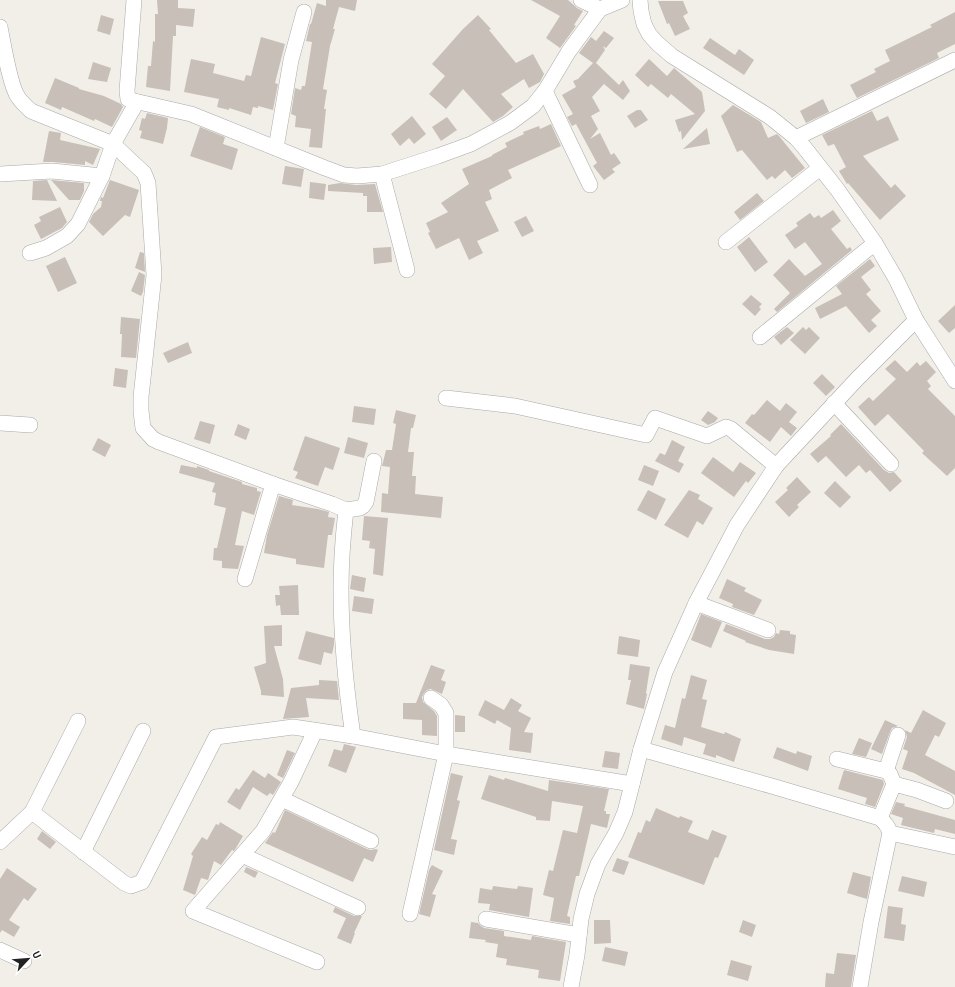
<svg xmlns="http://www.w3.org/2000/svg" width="955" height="987" font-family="'Archivo Narrow',sans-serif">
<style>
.building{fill:#c7bfb8}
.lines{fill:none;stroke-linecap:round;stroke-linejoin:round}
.minor-casing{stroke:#a9a9a9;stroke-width:16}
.minor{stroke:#fff;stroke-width:15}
</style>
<rect width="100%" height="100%" fill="#f2efe9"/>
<g class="building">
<path d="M157,0H178V8L195,9L193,27L176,25V36H173L170,91L146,87L148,66H151L153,41L155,42V14H158Z"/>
<path d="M326,0H357L355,11L339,7L333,29H335L330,46L323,89L327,90L324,109H326L322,148L309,147L311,129L295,127L296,116L291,114L295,88L301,90L302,86H305L312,42L306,41L310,24H311L317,3L326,6Z"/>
<path d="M531,0H568L577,8L583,11L574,25L576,26L560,48L546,38L560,16Z"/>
<path d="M658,1H683L688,13L683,16L690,29L675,36L669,23L667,24Z"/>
<path d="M955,12V44L937,53L939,58L857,98L850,85L876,72L874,69L890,61L885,50L932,27L930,25Z"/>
<path d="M101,15L114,19L110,35L97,31Z"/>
<path d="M478,15L491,29L489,30L516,63L533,54L544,74L540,82L529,88L524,79L501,94L513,107L503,116L493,122L463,89L446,109L429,94L445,76L432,64L463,29Z"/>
<path d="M604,31L614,38L606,48L603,46L605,50L596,63L619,85L623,80L630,91L623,100L604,84L592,97L600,111L591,116L598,129L590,139L600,133L611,155L614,153L621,163L612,169L615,172L604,180L593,166L597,163L576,124L572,126L567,117L573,114L562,95L576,87L573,81L578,79L593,63L579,53L591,37L596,41Z"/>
<path d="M261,37L285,44L275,83L278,84L273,110L258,106V108L253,107L251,115L229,108V110L217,107L219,99L184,92L191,59L215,64L213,73L244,81L246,75L251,76Z"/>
<path d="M710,38L735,55L739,49L754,60L744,75L703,48Z"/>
<path d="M649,59L667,76L674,68L702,92L705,111L682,140L681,131L679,132L675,120L695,114L671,94L668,98L651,84L648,87L635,75Z"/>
<path d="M93,62L111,68L107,82L88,79Z"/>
<path d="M55,78L79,88V89L104,96L121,104L123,107L112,127L95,119L94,121L62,107L61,110L45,103Z"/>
<path d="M823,99L829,112L806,123L800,111Z"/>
<path d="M733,105L761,122L768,138L777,134L779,136L805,168L792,178L785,170L775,179L772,176L767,180L742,150L737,152L721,116Z"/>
<path d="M637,110H641L648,120L635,128L627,116Z"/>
<path d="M872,111L877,121L888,116L899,140L863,156L891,188L895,184L906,196L880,220L848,183L847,184L839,171L846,167L834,144L828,146L822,135Z"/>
<path d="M147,113L168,118L167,128L163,144L140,138L142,131L139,130L142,118L145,119Z"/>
<path d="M412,116L426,134L414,144L409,138L400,146L391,134Z"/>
<path d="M447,117L457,130L441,141L432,127Z"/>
<path d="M551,124L561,146L508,170L512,178L489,190L492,199L485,202L499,231L477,241L483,253L469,260L459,238L436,249L428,233L430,232L426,223L448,212L441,203L469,184L462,169L492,156V155L507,147L505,143L524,134L523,132L539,126L540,129Z"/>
<path d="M200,127L225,137L223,144L238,149L232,170L190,156Z"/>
<path d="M707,128L710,144L683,149Z"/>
<path d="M49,131L61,133L60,140L100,149L93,165L85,161V165L53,162H43Z"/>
<path d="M285,166L304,169L301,187L282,184Z"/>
<path d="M47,180L57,201L32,200L33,181Z"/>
<path d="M51,180L84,183V191L80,200H69Z"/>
<path d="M110,180L139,190L130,217L125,215L103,236L89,222L93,214L101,207L102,201H100L101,197L103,198Z"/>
<path d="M310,182L326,184L324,200L309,198Z"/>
<path d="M340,183L356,185L375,184L383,212H367V196H363V193L328,191V185Z"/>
<path d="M757,193L764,201L740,220L734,212Z"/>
<path d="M60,207L67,222L62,228L41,239L34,225L41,221L39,217Z"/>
<path d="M833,210L841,221L831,229L847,249L850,247L852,250L777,312L774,309L790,293L773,275L789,259L805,276L822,264L805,242L795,249L785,235L798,226L796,223L810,213L814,218L819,215L821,218Z"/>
<path d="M526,216L534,231L522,237L514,222Z"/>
<path d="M749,237L768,262L755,272L737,247Z"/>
<path d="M391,247L392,262L374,264L373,248Z"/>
<path d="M140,252L144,253L145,272L135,268Z"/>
<path d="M65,257L77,283L58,292L46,266Z"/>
<path d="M870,259L875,266L861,277L871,290L866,294L881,311L871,320L877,326L869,333L846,306L820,319L815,308L842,294L836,286Z"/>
<path d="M139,272L145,275L143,292L141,296L131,291Z"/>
<path d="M751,295L762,304L759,307L761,309L755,316L742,304Z"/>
<path d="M955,305V328L949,333L938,321Z"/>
<path d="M121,317L140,319L136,358L121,357L122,334H120Z"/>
<path d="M787,327L794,333L781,345L774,337Z"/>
<path d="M803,327L806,330L809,327L820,338L805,354L790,340Z"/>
<path d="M188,342L192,353L168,363L163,353Z"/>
<path d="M895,360L907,372L917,362L920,366L926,361L936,372L927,381L931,386L928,389L955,416V468L947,476L922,453L924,451L888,414L875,426L858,407L869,397L873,401L896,379L885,369Z"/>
<path d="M115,368L128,370L126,388L113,386Z"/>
<path d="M822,374L835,387L826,396L813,383Z"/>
<path d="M767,400L780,411L786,403L797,412L789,422L797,428L791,436L781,427L770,442L745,423L752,414L754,415Z"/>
<path d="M354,406L376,409L374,425L352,422Z"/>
<path d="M396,410L416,415L413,428H411L408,452H414L412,476H416L415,494L443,497L441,518L381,512L382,493L388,494L390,467L382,466L386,450H392L396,424L393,423Z"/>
<path d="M708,411L718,418L715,422L708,425L701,420Z"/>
<path d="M200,421L215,425L210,444L194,439Z"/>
<path d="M238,424L250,429L246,440L234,435Z"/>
<path d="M841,424L884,470L889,473L894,472L902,481L890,492L870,470L866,473L859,465L846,477L826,456L818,463L810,454L831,436L830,435Z"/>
<path d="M305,436L340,448L333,470L325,467L318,486L295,478L298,472L293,470Z"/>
<path d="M348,437L368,443L364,458L344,453Z"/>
<path d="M98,438L111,445L105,457L92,450Z"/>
<path d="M672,440L685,447L678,461L684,464L679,473L655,461L660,453L665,455Z"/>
<path d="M713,457L733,472L740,462L756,473L748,483L746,481L734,497L701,473Z"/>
<path d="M181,465L197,468V466L209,470V471L242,482V484L257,488V491L261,492L254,515L242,511L235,545L244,546L238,569L222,568V561L213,560L214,548H217L226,508L214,505L216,493L212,492L215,483L179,473Z"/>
<path d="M644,465L659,471L653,486L638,480Z"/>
<path d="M797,477L811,492L797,505L799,507L789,517L775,502L788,490L786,488Z"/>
<path d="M835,481L851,497L840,508L824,493Z"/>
<path d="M648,490L666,499L656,520L637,510Z"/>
<path d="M689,490L700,495L698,499L713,508L703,525L697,521L688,538L664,525Z"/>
<path d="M279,496L293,500L292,505L318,509L329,512L328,517L335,518L332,535H328L324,568L296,564V559L264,553L267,535Z"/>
<path d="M364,516L388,518L383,576L373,574L375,549L369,548L370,541L362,540Z"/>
<path d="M352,575L366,578L364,592L350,589Z"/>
<path d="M727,579L746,588L744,591L762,600L754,615L732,607L733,604L719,598Z"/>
<path d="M298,585L299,615H281L280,605L276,606L275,595H280L279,586Z"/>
<path d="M354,596L374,599L372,614L352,611Z"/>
<path d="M701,614L722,622L711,648L691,640Z"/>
<path d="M726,624L765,639H770L774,637L776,633L779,634L780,630L790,631V634L796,635L794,654L769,650L745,642L746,641L723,631Z"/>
<path d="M282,625V646H274L283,679L284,697L261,695V691L254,667L266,663L264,626Z"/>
<path d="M306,631L334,638V645L332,654L324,652L321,665L298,659Z"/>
<path d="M619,636L640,640L638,657L617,654Z"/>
<path d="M630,664L650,667L646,693L647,694L644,709L626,704L631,680H628Z"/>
<path d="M431,665L445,670L441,680L446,682L442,694L431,689L427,690L424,693L422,697L423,702L434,711L437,716V736L422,735V720L403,719V703H416Z"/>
<path d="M691,675L707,680L702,699L707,700L701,727L724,734L725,732L741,739L734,762L716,755V758L703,754L706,744L684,737L682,746L661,739L665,725L675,728L682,698L685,699Z"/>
<path d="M319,680L337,681L339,700L306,698L309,717L283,719L291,688L319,685Z"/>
<path d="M511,698L522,705L518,711L531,718L524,732L533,733L531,753L509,750L511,728L497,720L495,724L478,715L485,700L504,710Z"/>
<path d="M923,710L946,723L939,737L935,735L925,755L955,771V795L914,773L902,769L908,751L903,749L907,737L905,730L911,733Z"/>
<path d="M455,715L465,716V732H455Z"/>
<path d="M885,720L898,726L892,728L890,732L882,754L871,749Z"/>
<path d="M859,738L872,743L866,757L852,754Z"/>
<path d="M344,744L356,747L346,773L328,766L334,749L342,751Z"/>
<path d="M777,747L796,754L797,751L812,756L808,771L773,758Z"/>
<path d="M287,750L295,753L283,778L277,775Z"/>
<path d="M605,751L620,753L618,769L602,767Z"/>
<path d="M253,770L265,778L268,773L281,782L273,795L270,793L267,796L253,787L240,810L227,802L236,788L239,790Z"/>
<path d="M844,770L883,780L884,784L875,807L865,804L867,798L838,789Z"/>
<path d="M451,773L463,776L457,800L460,801L451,839L457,840L454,855L434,850Z"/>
<path d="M489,775L504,780L505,778L548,791L549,780L609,789L604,811H606V814H610L607,828L591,824L579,876H576L567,916L570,917V924L550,921L554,898L543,895L549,870L553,871L563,830L577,833L583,806L552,801L550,821L536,820V817L481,799Z"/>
<path d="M896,802L905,804L904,806L955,820V834L935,829L934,833L901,825L903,818L891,814Z"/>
<path d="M656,808L679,818L680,816L693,821L688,832L708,840L712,830L727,836L718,858L715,857L704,885L628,857L638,832L641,833L646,820L650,822Z"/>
<path d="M285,810L367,849L371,850L376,849L378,850L373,862L364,858L353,882L265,843L273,832L275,833Z"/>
<path d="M220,822L243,836L236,848L234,851L232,850L221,865L214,861L208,880L201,878L195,895L183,890L193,856L191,854L202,837L207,840L216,824L219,825Z"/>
<path d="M42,831L56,842L50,849L37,839Z"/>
<path d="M617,858L629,862L624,875L612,871Z"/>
<path d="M432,865L443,871L432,894L436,895L430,917L419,914L429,870Z"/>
<path d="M246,867L258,872L255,878L244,872Z"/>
<path d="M7,868L37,889L28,901L24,898L9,920L20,927L14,937L2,930L0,933V879Z"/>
<path d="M853,872L871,877L867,899L847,893Z"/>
<path d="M902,876L927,882L924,897L898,891Z"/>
<path d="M493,886L517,889L518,886L533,888L529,917L489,910L490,904L478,903L480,888L492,890Z"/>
<path d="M888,906L903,908L901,924L906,925L904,941L884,938Z"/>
<path d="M335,907L354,916H362L354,933H355L351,944L337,938L346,918L333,912Z"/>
<path d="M594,920H610L611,943L594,944Z"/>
<path d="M743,920L756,925L752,937L739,932Z"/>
<path d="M471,922L478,923L481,926L484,928L504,931V936L531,940L532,936L566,942L560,981L538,978L539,970L506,965L507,959L496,957L498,944L485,942L486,940L469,938Z"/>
<path d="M605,947L628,952L625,966L602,961Z"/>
<path d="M837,953L856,955L851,987H825L826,973L834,974Z"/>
<path d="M731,960L752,966L748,981L727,975Z"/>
</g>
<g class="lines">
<g class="minor-casing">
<g id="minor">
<path d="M134,0L127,91L128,99L130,100L191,114L325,168L344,175L357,176L382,174L438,156L471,144L510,123L533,106L545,91L569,51L600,9L622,0"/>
<path d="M581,0L600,9"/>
<path d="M640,0L641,11L644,24L649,34L657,43L672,56L770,117L796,138L804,147L837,189L875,243L896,279L916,320L955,381"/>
<path d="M0,27C3,42 10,86 18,97C21,102 27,107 31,111L113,144L144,173L148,183L154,275L141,397V411L143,428L153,439L159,442L273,484L332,504L346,510L360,508L363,506L366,502L374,461"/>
<path d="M545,91L590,185"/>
<path d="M796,138L955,60"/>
<path d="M276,148L291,60L304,12"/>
<path d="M0,174L52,171L102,176"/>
<path d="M382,174L407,270"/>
<path d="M726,242L820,168"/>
<path d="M30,253L46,248L67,236L78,224L102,176L113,144L137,102"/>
<path d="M760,337L875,243"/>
<path d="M446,398L515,406L646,435L655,418L707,436L726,427L731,429L776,466"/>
<path d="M834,403L891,464"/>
<path d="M0,423L30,425"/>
<path d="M346,510C343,536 341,563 341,589C341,638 346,688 353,736L446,754L632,784"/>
<path d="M245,579L273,484"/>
<path d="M696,603L768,630"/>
<path d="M315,731L291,782L263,831L193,911L317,962"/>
<path d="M641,749L775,787L880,818C885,823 888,826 890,833L871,922L860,987"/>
<path d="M837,759L886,771L890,774L894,784"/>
<path d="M886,771L898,735"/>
<path d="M282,799L371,841"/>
<path d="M32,812L124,883L131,886L142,882L216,737L293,727L353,736"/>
<path d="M880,818L894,784L917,790L946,801"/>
<path d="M890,833L955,847"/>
<path d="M0,842L32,812L78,721"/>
<path d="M83,852L143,731"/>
<path d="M242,855L358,908"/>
<path d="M410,914L446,754V713L441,705L431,698"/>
<path d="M486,919L579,935"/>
<path d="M0,950L24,961"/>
<path d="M571,987L577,955L581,919L587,894L598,864L616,833L625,812L641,749L665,672L696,603L737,525L776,466L857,379L916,320"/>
</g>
</g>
<use href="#minor" class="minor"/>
</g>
<g transform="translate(28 959) rotate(64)" stroke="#ffffff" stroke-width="3" paint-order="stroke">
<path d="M0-3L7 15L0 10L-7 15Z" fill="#222222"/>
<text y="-6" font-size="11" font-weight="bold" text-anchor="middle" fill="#222222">U</text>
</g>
</svg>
